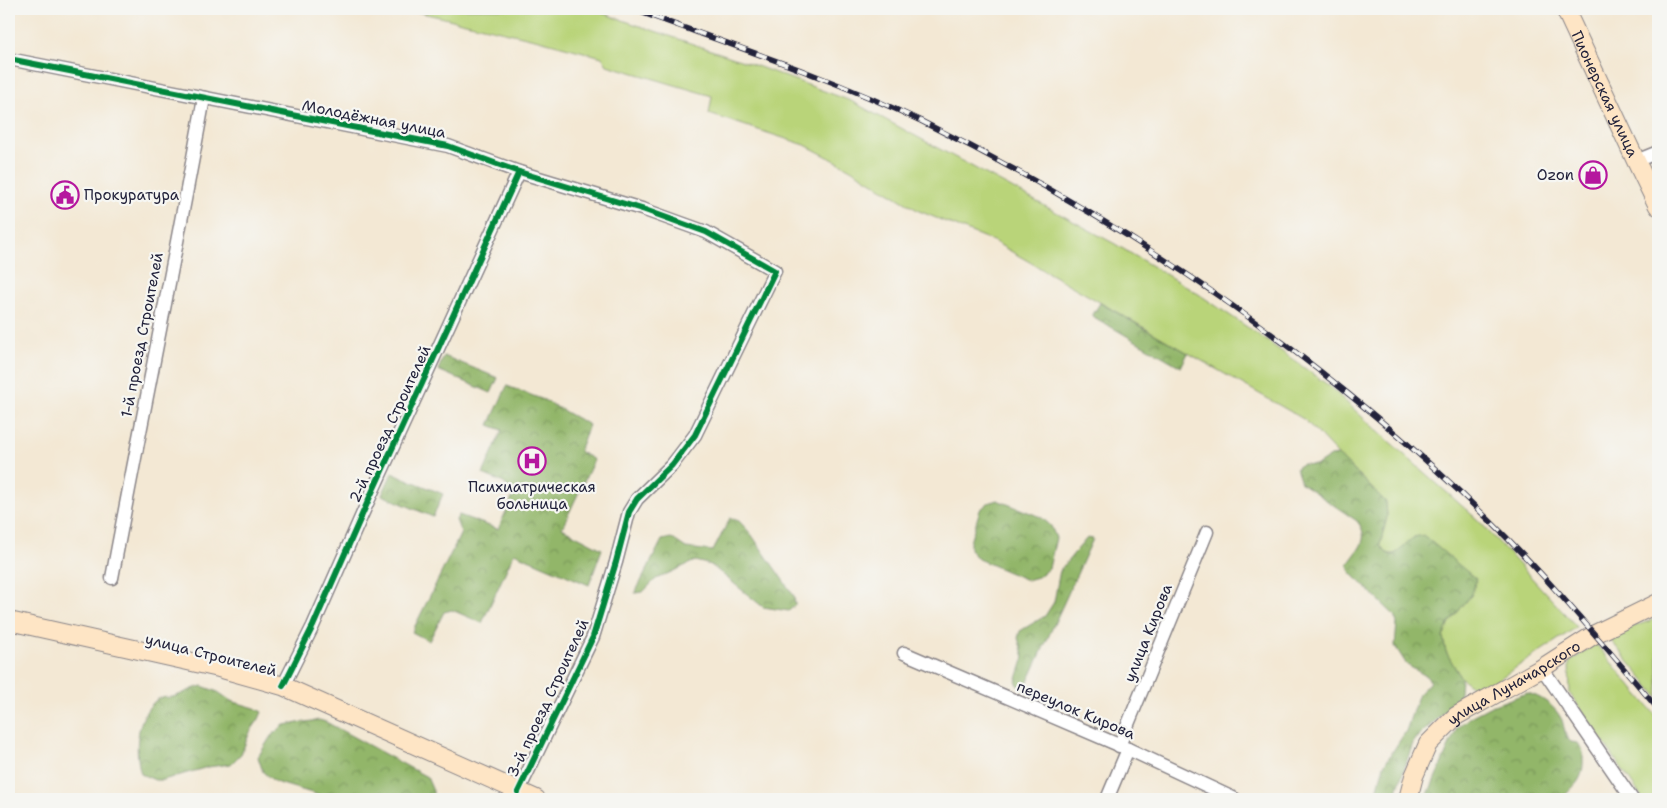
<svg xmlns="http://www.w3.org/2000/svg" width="1667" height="808" font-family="'Shantell Sans',sans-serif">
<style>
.grass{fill:#b9d479;stroke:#6e7b5a}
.forest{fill:url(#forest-crowns);stroke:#5a6c52}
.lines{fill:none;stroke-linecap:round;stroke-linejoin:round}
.street-casing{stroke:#8a8588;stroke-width:15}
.secondary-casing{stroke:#8a8588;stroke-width:20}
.street{stroke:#fff;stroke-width:12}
.secondary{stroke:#fee5c5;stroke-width:18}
.rail-casing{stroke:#22223b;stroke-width:5.5}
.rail{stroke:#f6f6f2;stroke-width:4;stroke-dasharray:11;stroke-linecap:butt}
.cycleway-casing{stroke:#f6f6f2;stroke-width:9}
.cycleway{stroke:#00873e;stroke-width:6}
.labels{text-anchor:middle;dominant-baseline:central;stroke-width:4.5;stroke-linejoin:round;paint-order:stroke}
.street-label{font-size:15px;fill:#22223b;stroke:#f6f6f2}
.poi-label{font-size:15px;fill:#22223b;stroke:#f6f6f2;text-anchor:end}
</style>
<defs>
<pattern id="forest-crowns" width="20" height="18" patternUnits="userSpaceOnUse" patternTransform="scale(1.25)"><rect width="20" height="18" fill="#92b669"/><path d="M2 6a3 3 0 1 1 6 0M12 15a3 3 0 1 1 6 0" fill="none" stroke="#779458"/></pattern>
</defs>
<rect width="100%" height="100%" fill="#f6f6f2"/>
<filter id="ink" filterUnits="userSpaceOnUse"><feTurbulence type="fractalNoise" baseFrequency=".02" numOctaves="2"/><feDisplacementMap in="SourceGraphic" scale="10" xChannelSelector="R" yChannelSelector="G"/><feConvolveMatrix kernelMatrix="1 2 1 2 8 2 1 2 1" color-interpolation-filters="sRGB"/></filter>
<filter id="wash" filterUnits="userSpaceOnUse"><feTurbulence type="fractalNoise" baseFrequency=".0096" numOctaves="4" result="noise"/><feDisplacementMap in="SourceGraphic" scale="20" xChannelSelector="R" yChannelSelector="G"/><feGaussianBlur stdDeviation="1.12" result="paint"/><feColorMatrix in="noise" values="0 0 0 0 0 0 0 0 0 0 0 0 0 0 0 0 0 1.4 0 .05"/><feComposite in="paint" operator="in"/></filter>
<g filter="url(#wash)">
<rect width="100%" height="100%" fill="#f3e8d4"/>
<g class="grass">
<path d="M405,9H590L746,62L851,101L1115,244L1197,293L1256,333L1328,385L1373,427L1479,521L1577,627L1479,692L1461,678L1446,652L1443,637L1449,623L1472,594L1415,536C1404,547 1392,565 1380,545L1387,517L1386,502L1338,455L1305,420L993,241L919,211L849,168L805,145L709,114L712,96L607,65L602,57L539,40Z"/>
<path d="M1658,618V697L1607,636Z"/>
<path d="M1595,643L1658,718V799H1643L1570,694L1569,663Z"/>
</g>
<g class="forest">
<path d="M1100,303L1188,353L1181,367L1092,316Z"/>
<path d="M444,356L498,378L491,393L438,370Z"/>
<path d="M507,386L544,400L589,425L579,451L594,460L562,528L602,549L589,585L514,553L482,623L452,610L444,612L429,641L412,632L461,533L456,520L459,515L498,529L514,494L504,483L483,474L502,430L489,425Z"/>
<path d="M1338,455L1386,502L1387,517L1380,545C1394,568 1402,543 1415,537C1416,536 1422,536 1423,535L1476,579L1472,594L1449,623L1443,637L1446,652L1461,678L1460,693L1457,700L1447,710L1414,740L1394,799H1375L1384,765L1406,731L1419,693L1431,682L1426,676L1407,665L1395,646L1397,623L1394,615L1350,572L1348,564C1359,548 1371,539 1357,521L1301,483L1296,468L1302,464L1317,465L1331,456Z"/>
<path d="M392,473L443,494L433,517L382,495Z"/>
<path d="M997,500L1041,517L1051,526L1056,538L1049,568L1038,577L1027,580L978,559L970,549V542L980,510L988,503Z"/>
<path d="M730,518L739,521L751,534L794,596L795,605L789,611L763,607L711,565L695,561L656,579L643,592L635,593L662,540L671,538L686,548L713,551Z"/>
<path d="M1087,538L1093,539L1026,686L1020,687L1016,682L1024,657L1018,638L1020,631L1045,616L1054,602L1060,570Z"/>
<path d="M202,686L218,692L231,701L255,708L262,712L259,719L250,732L241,754L231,764L208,767L163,780H155L141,774C134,750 136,718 155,701C160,696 167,698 173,697C184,694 192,688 202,686Z"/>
<path d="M1527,693C1541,696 1556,707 1562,720C1565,729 1564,736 1571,742L1578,743C1583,749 1583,751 1583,758C1584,780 1576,784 1561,799H1426L1457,728L1470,717L1491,706Z"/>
<path d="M319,720L326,722L427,777L433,791V799H332L275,782L263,772L258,757L271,736L284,725Z"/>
</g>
</g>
<g filter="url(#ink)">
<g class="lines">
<g class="street-casing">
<g id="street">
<path d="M9,59L448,146L519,172L645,210L706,232L775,271L695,435L672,465L637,499L629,512L616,562L593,637L518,792"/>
<path d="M1636,161L1658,152"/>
<path d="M112,578C142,418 175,258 204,98"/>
<path d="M904,653L1128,749L1235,799"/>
<path d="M1542,668L1632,799"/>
<path d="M283,686L313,626L369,499L519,172"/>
<path d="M1119,746L1207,532"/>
<path d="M1107,799L1128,749"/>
</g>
</g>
<g class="secondary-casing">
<g id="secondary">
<path id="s1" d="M1565,9L1636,161L1658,206"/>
<path d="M9,621L219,668L283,686L536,799"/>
<path id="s2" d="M1408,799L1414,776L1428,744L1456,716L1542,668L1595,634L1658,603"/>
</g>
</g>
<use href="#street" class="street"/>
<use href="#secondary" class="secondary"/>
<g class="rail-casing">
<path id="rail" d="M632,9C728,44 828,76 921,121C1137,227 1338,367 1507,538C1560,592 1609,651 1658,709"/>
</g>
<use href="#rail" class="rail"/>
<g class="cycleway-casing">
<g id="cycleway">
<path d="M9,59L448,146L519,172L645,210L706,232L775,271L695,435L672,465L637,499L629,512L616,562L593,637L518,792"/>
<path d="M283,686L313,626L369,499L519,172"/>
</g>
</g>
<use href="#cycleway" class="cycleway"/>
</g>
</g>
<defs>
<g id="shop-ring" transform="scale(1.4375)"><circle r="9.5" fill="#f6f6f2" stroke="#b5179e" stroke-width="1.5"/><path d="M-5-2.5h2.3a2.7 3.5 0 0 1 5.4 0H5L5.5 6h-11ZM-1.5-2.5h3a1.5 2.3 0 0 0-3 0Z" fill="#b5179e"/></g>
<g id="civic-ring" transform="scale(1.4375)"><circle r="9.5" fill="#f6f6f2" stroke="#b5179e" stroke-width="1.5"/><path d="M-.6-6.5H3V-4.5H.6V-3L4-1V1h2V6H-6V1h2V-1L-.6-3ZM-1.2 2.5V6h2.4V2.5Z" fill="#b5179e"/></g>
<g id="hospital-ring" transform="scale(1.4375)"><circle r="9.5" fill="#f6f6f2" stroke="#b5179e" stroke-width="1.5"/><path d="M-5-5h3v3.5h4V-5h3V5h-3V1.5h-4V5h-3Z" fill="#b5179e"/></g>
</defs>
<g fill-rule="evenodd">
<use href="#shop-ring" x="1593" y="175"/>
<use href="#civic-ring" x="65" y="195"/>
<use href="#hospital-ring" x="532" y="461"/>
</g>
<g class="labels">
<g class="street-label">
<text stroke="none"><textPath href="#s1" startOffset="94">Пионерская улица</textPath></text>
<text transform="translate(374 119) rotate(11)">Молодёжная улица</text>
<text transform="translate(142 335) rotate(-79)">1-й проезд Строителей</text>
<text transform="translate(390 424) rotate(-65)">2-й проезд Строителей</text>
<text transform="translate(1148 633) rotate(-68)">улица Кирова</text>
<text transform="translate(211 655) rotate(14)">улица Строителей</text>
<text stroke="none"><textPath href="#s2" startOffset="165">улица Луначарского</textPath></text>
<text transform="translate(548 698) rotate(-65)">3-й проезд Строителей</text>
<text transform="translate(1076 710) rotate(23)">переулок Кирова</text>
</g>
<g class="poi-label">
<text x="1574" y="175">Ozon</text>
<text x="84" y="195" text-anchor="start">Прокуратура</text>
<text x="532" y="487" text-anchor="middle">Психиатрическая<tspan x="532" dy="17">больница</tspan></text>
</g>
</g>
<rect width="1667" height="808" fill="none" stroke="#f6f6f2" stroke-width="30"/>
</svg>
